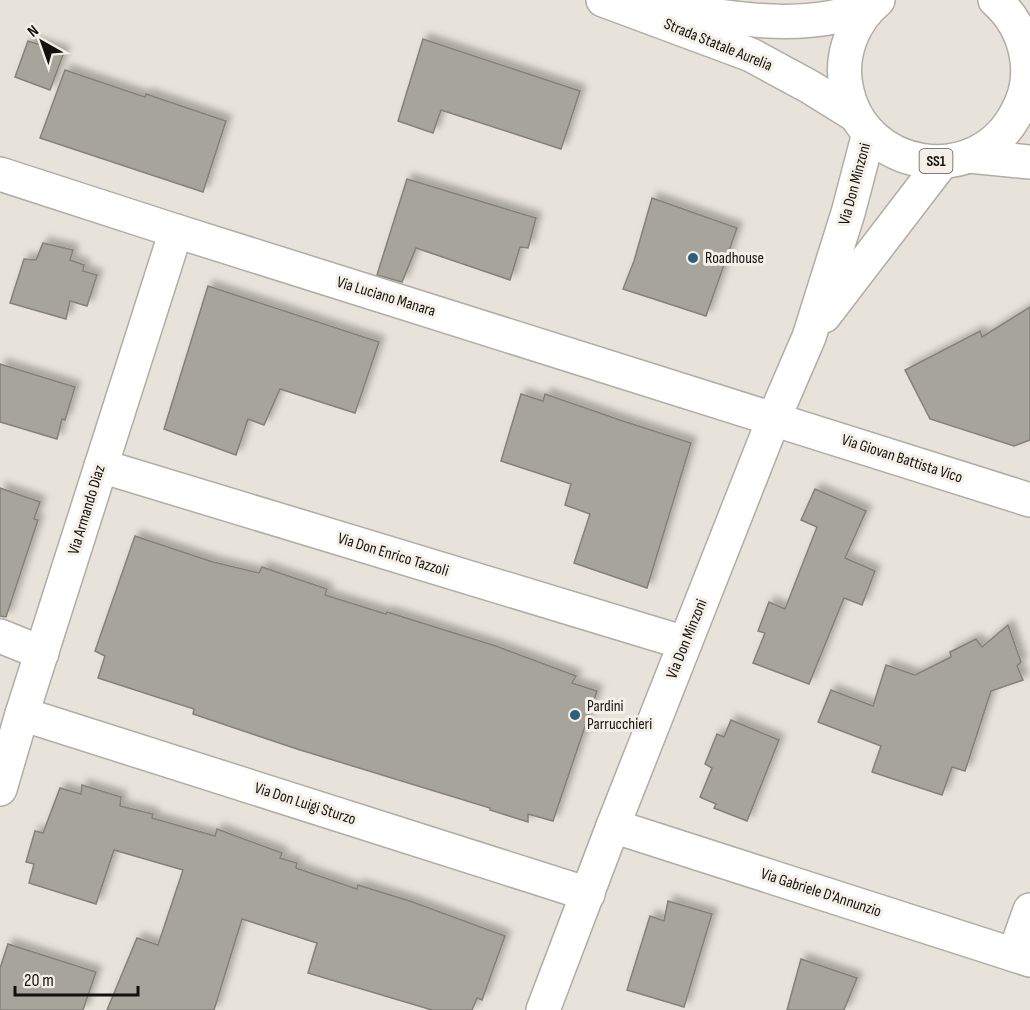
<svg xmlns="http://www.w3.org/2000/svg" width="1030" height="1010" font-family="'Sofia Sans Condensed',sans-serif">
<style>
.building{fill:#a7a49b;stroke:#848179;stroke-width:1.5;filter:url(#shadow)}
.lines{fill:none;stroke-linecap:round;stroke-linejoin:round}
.minor-casing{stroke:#b1ada5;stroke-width:36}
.major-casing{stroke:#b1ada5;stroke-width:36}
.minor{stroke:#fff;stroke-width:33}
.major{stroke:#fff;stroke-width:33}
.poi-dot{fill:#2d5e7c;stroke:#f5f0e7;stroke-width:2}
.labels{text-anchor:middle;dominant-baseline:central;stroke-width:6;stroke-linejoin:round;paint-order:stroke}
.shield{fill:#f5f0e7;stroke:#57544f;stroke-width:1.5}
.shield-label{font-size:15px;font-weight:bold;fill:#13110e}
.street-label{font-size:16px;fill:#13110e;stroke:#f5f0e7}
.poi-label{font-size:16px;fill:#13110e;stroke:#f5f0e7;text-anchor:start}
</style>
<defs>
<filter id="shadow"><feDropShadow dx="5.5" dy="-5.5" stdDeviation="3" flood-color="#0004"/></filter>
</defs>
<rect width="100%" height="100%" fill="#e7e3da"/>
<g class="building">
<path d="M423,39L580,91L561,149L441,110L433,133L398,121Z"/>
<path d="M28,41L64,52L50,90L15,77Z"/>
<path d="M65,70L145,97L146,94L226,121L203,192L40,138Z"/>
<path d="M407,179L536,218L528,248L520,247L510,280L416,248L402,282L377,275Z"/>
<path d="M652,198L737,228L706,316L623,289L634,261Z"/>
<path d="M43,243L73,250L70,260L84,265L83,271L97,275L87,306L70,301L66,319L10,303L24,259L36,260Z"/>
<path d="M208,286L379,342L355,413L280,389L264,425L248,419L236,455L164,429Z"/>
<path d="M1030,307V440L1014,446L930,419L905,370L980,331L982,337Z"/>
<path d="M0,364L75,387L65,420L62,419L57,439L0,422Z"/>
<path d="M521,394L543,401L545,394L620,420L691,443L647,588L574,563L590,514L565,505L571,484L501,461Z"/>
<path d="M0,488L40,502L34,519L38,520L6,617L0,616Z"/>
<path d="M815,489L866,511L845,558L875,571L862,605L844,598L809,684L753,663L765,633L758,631L769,602L785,609L817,527L801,520Z"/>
<path d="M135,536L213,562L259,573L262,567L327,589L325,595L386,614L387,612L496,646L576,676L572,683L597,691L553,821L528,814V822L490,810V808L297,749L193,714L194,709L98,678L105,656L95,651Z"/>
<path d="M1008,625L1021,662L1017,666L1023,680L991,691L965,771L952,767L942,795L872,772L881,746L818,722L831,690L873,706L886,665L915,675L951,657L950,652L976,639L982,647Z"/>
<path d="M731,720L779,740L747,821L714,808L716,804L700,797L712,768L705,764L717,734L724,737Z"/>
<path d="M82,785L121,797L120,806L153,814L152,818L215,836L217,829L282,853L280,858L297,863L296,868L357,889L358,885L410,901L505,936L482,1000L477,998L472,1010H432L308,973L317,943L242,919L214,1010H107L137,938L158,945L183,870L114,850L96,904L29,883L34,864L26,862L35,831L43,833L60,788L81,794Z"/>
<path d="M668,901L712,914L684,1007L627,990L650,916L664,921Z"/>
<path d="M8,944L96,972L83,1010H0V968Z"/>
<path d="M801,959L857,978L844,1010H787Z"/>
</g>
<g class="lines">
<g class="minor-casing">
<g id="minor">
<path d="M0,174L176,231L1030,500"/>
<path d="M824,316L942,162"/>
<path d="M101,466L685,643"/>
<path d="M0,636L42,653"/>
<path d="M22,714L588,894"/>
<path d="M0,789L22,714L176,231"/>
<path d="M613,826L1030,960"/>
<path d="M1014,955L1030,910"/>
<path d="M543,1010L613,826L774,418L809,337L848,213L869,133"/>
</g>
</g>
<g class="major-casing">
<g id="major">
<path d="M603,0L751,55L810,87L855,115"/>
<path d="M878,0C853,21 840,54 846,86C861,172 978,190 1017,112C1027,94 1030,74 1026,54C1022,32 1012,15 995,0"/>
<path d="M664,8C720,16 778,28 834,17C846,14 858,10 870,6"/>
<path d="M969,156L1030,162"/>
</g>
</g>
<use href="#minor" class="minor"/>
<use href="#major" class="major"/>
</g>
<g class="poi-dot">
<circle cx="693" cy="258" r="6"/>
<circle cx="575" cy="715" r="6"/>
</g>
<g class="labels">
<rect class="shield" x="919.5" y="149" width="33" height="24" rx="4.5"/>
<g class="shield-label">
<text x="936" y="161">SS1</text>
</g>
<g class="street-label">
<text transform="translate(718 45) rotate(22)">Strada Statale Aurelia</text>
<text transform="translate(855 184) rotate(-75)">Via Don Minzoni</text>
<text transform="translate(386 297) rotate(17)">Via Luciano Manara</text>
<text transform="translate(902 459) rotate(18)">Via Giovan Battista Vico</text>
<text transform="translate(87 510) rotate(-73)">Via Armando Diaz</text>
<text transform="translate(393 555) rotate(17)">Via Don Enrico Tazzoli</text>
<text transform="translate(687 639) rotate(-68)">Via Don Minzoni</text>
<text transform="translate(305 804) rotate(18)">Via Don Luigi Sturzo</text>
<text transform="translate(821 893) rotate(18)">Via Gabriele D'Annunzio</text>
</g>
<g class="poi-label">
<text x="705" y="258">Roadhouse</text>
<text x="587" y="706">Pardini<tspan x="587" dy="18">Parrucchieri</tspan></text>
</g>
</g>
<g transform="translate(42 42) rotate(320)" stroke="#f5f0e7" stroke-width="4.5" paint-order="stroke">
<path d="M0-4.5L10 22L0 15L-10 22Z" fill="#13110e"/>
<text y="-9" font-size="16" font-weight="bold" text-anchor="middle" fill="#13110e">N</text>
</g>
<path d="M15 986v9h123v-9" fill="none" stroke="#13110e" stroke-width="3"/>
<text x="24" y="986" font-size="18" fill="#13110e" stroke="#f5f0e7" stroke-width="4.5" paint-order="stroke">20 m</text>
</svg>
